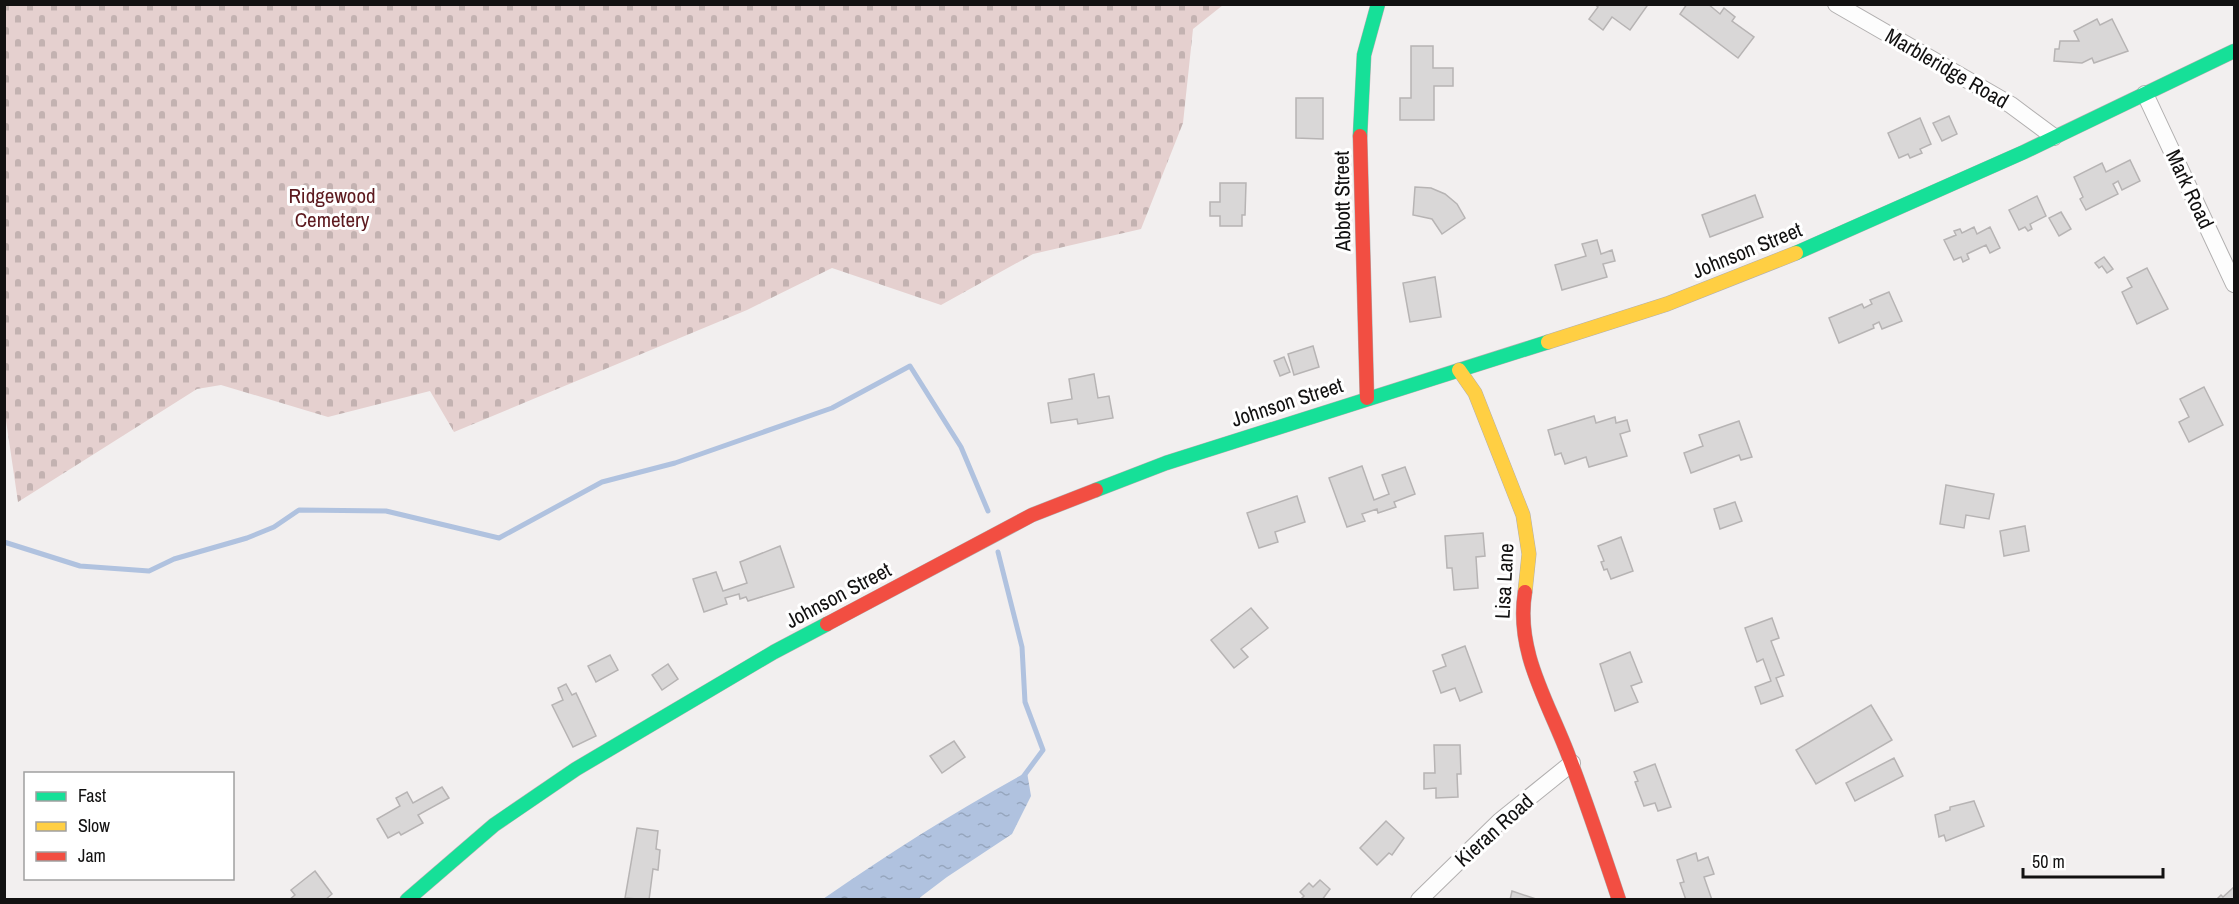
<svg xmlns="http://www.w3.org/2000/svg" width="2239" height="904" font-family="'Archivo Narrow',sans-serif">
<style>
.cemetery{fill:url(#cemetery-stones)}
.water{fill:url(#water-ripples)}
.lines{fill:none;stroke-linecap:round;stroke-linejoin:round}
.stream{stroke:#b0c2df;stroke-width:5}
.building{fill:#d9d7d7;stroke:#b7b4b4;stroke-width:1.5}
.street-casing{stroke:#b1afaf;stroke-width:18}
.fast-casing{stroke:#b1afaf;stroke-width:15}
.slow-casing{stroke:#b1afaf;stroke-width:15}
.jam-casing{stroke:#b1afaf;stroke-width:15}
.street{stroke:#fdfdfd;stroke-width:16}
.fast{stroke:#16e098;stroke-width:14}
.slow{stroke:#ffcf43;stroke-width:14}
.jam{stroke:#f24e42;stroke-width:14}
.labels{text-anchor:middle;dominant-baseline:central;stroke-width:6;stroke-linejoin:round;paint-order:stroke}
.street-label{font-size:21px;fill:#121111;stroke:#fff}
.park-label{font-size:21px;fill:#5d1a1f;stroke:#fff}
</style>
<defs>
<pattern id="cemetery-stones" width="16" height="16" patternUnits="userSpaceOnUse" patternTransform="scale(1.5)"><rect width="16" height="16" fill="#e5d0cf"/><path d="M2 7V4a2 2 0 0 1 4 0v3zM10 15v-3a2 2 0 0 1 4 0v3z" fill="#c3b2b1"/></pattern>
<pattern id="water-ripples" width="26" height="14" patternUnits="userSpaceOnUse" patternTransform="scale(1.5)"><rect width="26" height="14" fill="#b0c2df"/><path d="M2 4q2-2 4 0t4 0M15 11q2-2 4 0t4 0" fill="none" stroke="#96a6be"/></pattern>
</defs>
<rect width="100%" height="100%" fill="#f2efef"/>
<path class="cemetery" d="M4,5L5,4L1223,5L1193,29L1183,123L1141,229L1033,254L941,305L832,268L747,310L454,432L430,391L328,417L221,385L197,389L18,502L4,407Z"/>
<path class="water" d="M1027,772L1031,796L1012,834L947,877L918,899H823C889,853 956,811 1027,772Z"/>
<g class="lines">
<g class="stream">
<path d="M4,542L80,566L149,571L174,559L247,538L274,527L299,510L386,511L499,538L602,482L675,463L832,408L910,366L961,447L988,511"/>
<path d="M998,552L1022,647L1025,702L1043,750L1023,777"/>
</g>
</g>
<g class="building">
<path d="M1594,4H1646L1647,6L1630,30L1612,17L1603,30L1589,19L1598,7Z"/>
<path d="M1687,4H1708L1720,14L1724,8L1735,17L1732,21L1754,37L1738,58L1680,14Z"/>
<path d="M2097,19L2100,25L2112,19L2128,51L2094,63L2092,58L2082,63L2054,61L2055,49H2059L2060,41H2079L2074,31Z"/>
<path d="M1411,46H1433V68H1453V86H1434V120H1400V98H1411Z"/>
<path d="M1296,98H1323V139L1296,138Z"/>
<path d="M1949,116L1957,134L1942,141L1933,123Z"/>
<path d="M1920,118L1931,144L1920,149L1922,153L1910,158L1908,154L1899,158L1888,133Z"/>
<path d="M2130,160L2140,181L2122,190L2118,181L2113,184L2118,194L2086,210L2080,199L2083,197L2074,177L2102,163L2106,172Z"/>
<path d="M1220,183H1246L1245,215H1242V226H1220V216H1210V202H1220Z"/>
<path d="M1415,187L1431,188L1445,194L1457,204L1465,218L1442,234L1432,219L1413,215Z"/>
<path d="M1755,195L1763,217L1710,237L1702,215Z"/>
<path d="M2037,196L2046,216L2030,224L2032,229L2028,231L2025,227L2019,230L2009,210Z"/>
<path d="M2061,212L2071,229L2059,236L2049,218Z"/>
<path d="M1974,227L1977,234L1990,227L2000,248L1990,253L1986,245L1967,254L1969,259L1963,262L1961,257L1954,260L1944,240L1956,235L1954,231L1960,229L1962,233Z"/>
<path d="M1597,240L1601,254L1612,250L1615,261L1603,264L1607,277L1562,290L1555,265L1586,256L1582,244Z"/>
<path d="M2104,257L2113,269L2107,273L2102,266L2099,268L2095,263Z"/>
<path d="M2147,268L2168,309L2137,324L2122,292L2132,287L2127,278Z"/>
<path d="M1435,277L1441,317L1410,322L1403,283Z"/>
<path d="M1889,292L1902,321L1882,329L1879,322L1873,325L1874,328L1839,343L1829,318L1862,304L1864,308L1872,304L1870,300Z"/>
<path d="M1313,346L1319,367L1294,375L1288,354Z"/>
<path d="M1284,357L1290,372L1280,376L1274,361Z"/>
<path d="M1094,374L1098,398L1109,396L1113,418L1078,424L1077,419L1051,423L1048,403L1072,399L1069,379Z"/>
<path d="M2204,387L2223,425L2189,442L2179,422L2189,417L2180,399Z"/>
<path d="M1594,416L1596,423L1615,417L1616,423L1627,420L1630,431L1620,434L1627,456L1589,467L1586,457L1565,464L1561,453L1555,455L1548,430Z"/>
<path d="M1739,421L1752,457L1741,460L1739,455L1691,473L1684,453L1703,446L1699,435Z"/>
<path d="M1362,466L1374,500L1389,494L1382,475L1405,467L1415,494L1394,502L1396,507L1378,513L1377,509L1362,514L1365,521L1347,527L1329,478Z"/>
<path d="M1946,485L1994,494L1989,519L1966,515L1964,528L1940,524Z"/>
<path d="M1297,496L1305,522L1275,532L1278,542L1259,548L1247,513Z"/>
<path d="M1735,502L1742,521L1720,529L1714,509Z"/>
<path d="M2025,526L2029,551L2004,556L2000,531Z"/>
<path d="M1483,533L1485,556L1476,557L1478,588L1454,590L1452,568H1447L1445,536Z"/>
<path d="M1621,537L1633,571L1611,579L1607,569L1604,570L1601,562L1604,561L1598,546Z"/>
<path d="M780,546L794,587L748,601L746,597L740,599L739,594L725,598L727,604L704,612L693,579L716,572L723,591L747,583L740,562Z"/>
<path d="M1251,608L1268,628L1241,649L1248,657L1234,668L1211,640Z"/>
<path d="M1772,618L1779,638L1771,641L1784,675L1776,678L1783,696L1761,704L1755,687L1771,681L1763,659L1757,662L1745,628Z"/>
<path d="M1465,646L1482,692L1460,701L1455,688L1441,693L1433,671L1446,666L1442,655Z"/>
<path d="M1630,652L1642,682L1631,686L1638,702L1615,711L1600,664Z"/>
<path d="M610,655L618,670L596,682L588,666Z"/>
<path d="M668,664L678,679L662,690L652,675Z"/>
<path d="M566,684L572,695L576,693L596,736L573,747L552,705L563,700L558,688Z"/>
<path d="M1871,705L1892,740L1816,784L1796,750Z"/>
<path d="M954,741L965,757L942,773L930,756Z"/>
<path d="M1434,745H1460L1461,774H1457L1458,797L1436,798V788L1424,789V773H1435Z"/>
<path d="M1894,758L1903,776L1855,801L1846,783Z"/>
<path d="M1655,764L1671,807L1658,811L1655,803L1644,806L1635,782L1638,781L1634,772Z"/>
<path d="M442,787L449,798L418,815L423,823L401,835L399,832L388,838L377,819L400,806L396,798L407,792L413,803Z"/>
<path d="M1974,801L1984,826L1946,841L1944,835L1939,837L1935,815L1950,810V807Z"/>
<path d="M1386,821L1404,838L1392,855L1389,853L1377,865L1360,848Z"/>
<path d="M637,828L658,831L656,849L660,850L658,870L653,869L649,900L625,898Z"/>
<path d="M1696,853L1698,861L1708,857L1714,874L1704,877L1712,900H1686L1680,883L1684,882L1677,860Z"/>
<path d="M315,871L332,894L325,900H289L295,895L291,890Z"/>
<path d="M1320,880L1330,889L1322,900H1300L1304,896L1300,892L1309,883L1313,887Z"/>
<path d="M2234,887V900H2216L2221,895L2223,897Z"/>
<path d="M1512,891L1539,900H1510Z"/>
</g>
<g class="lines">
<g class="street-casing">
<g id="street">
<path d="M1836,4L2011,105L2054,137"/>
<path d="M2145,94L2234,284"/>
<path d="M1419,900L1500,821L1572,763"/>
</g>
</g>
<g class="fast-casing">
<g id="fast">
<path d="M1360,136L1364,55L1378,4"/>
<path d="M1796,253L2024,152L2234,51"/>
<path d="M1096,490L1166,463L1548,342"/>
<path d="M407,900L494,825L576,769L774,652L827,624"/>
</g>
</g>
<g class="slow-casing">
<g id="slow">
<path d="M1548,342L1667,304L1796,253"/>
<path d="M1459,370L1475,393L1523,515L1529,554L1525,592"/>
</g>
</g>
<g class="jam-casing">
<g id="jam">
<path d="M1360,136L1367,398"/>
<path d="M1525,592C1515,652 1549,703 1569,757C1587,804 1603,852 1619,900"/>
<path d="M827,624L1032,515L1096,490"/>
</g>
</g>
<use href="#street" class="street"/>
<use href="#fast" class="fast"/>
<use href="#slow" class="slow"/>
<use href="#jam" class="jam"/>
</g>
<g class="labels">
<g class="street-label">
<text transform="translate(1947 68) rotate(30)">Marbleridge Road</text>
<text transform="translate(2190 189) rotate(65)">Mark Road</text>
<text transform="translate(1342 201) rotate(-91)">Abbott Street</text>
<text transform="translate(1747 250) rotate(-22)">Johnson Street</text>
<text transform="translate(1287 402) rotate(-18)">Johnson Street</text>
<text transform="translate(1504 581) rotate(-87)">Lisa Lane</text>
<text transform="translate(838 595) rotate(-28)">Johnson Street</text>
<text transform="translate(1494 830) rotate(-42)">Kieran Road</text>
</g>
<g class="park-label">
<text x="332" y="195">Ridgewood<tspan x="332" dy="24">Cemetery</tspan></text>
</g>
</g>
<rect width="2239" height="904" fill="none" stroke="#121111" stroke-width="12"/>
<rect x="24" y="772" width="210" height="108" fill="#ffffff" stroke="#a0a0a0" stroke-width="1.5"/>
<rect x="36" y="792" width="30" height="9" fill="#16e098" stroke="#a0a0a0" stroke-width="1.5"/>
<text x="78" y="802" font-size="18" fill="#121111">Fast</text>
<rect x="36" y="822" width="30" height="9" fill="#ffcf43" stroke="#a0a0a0" stroke-width="1.5"/>
<text x="78" y="832" font-size="18" fill="#121111">Slow</text>
<rect x="36" y="852" width="30" height="9" fill="#f24e42" stroke="#a0a0a0" stroke-width="1.5"/>
<text x="78" y="862" font-size="18" fill="#121111">Jam</text>
<path d="M2023 868v9h140v-9" fill="none" stroke="#121111" stroke-width="3"/>
<text x="2032" y="868" font-size="18" fill="#121111" stroke="#ffffff" stroke-width="4.5" paint-order="stroke">50 m</text>
</svg>
